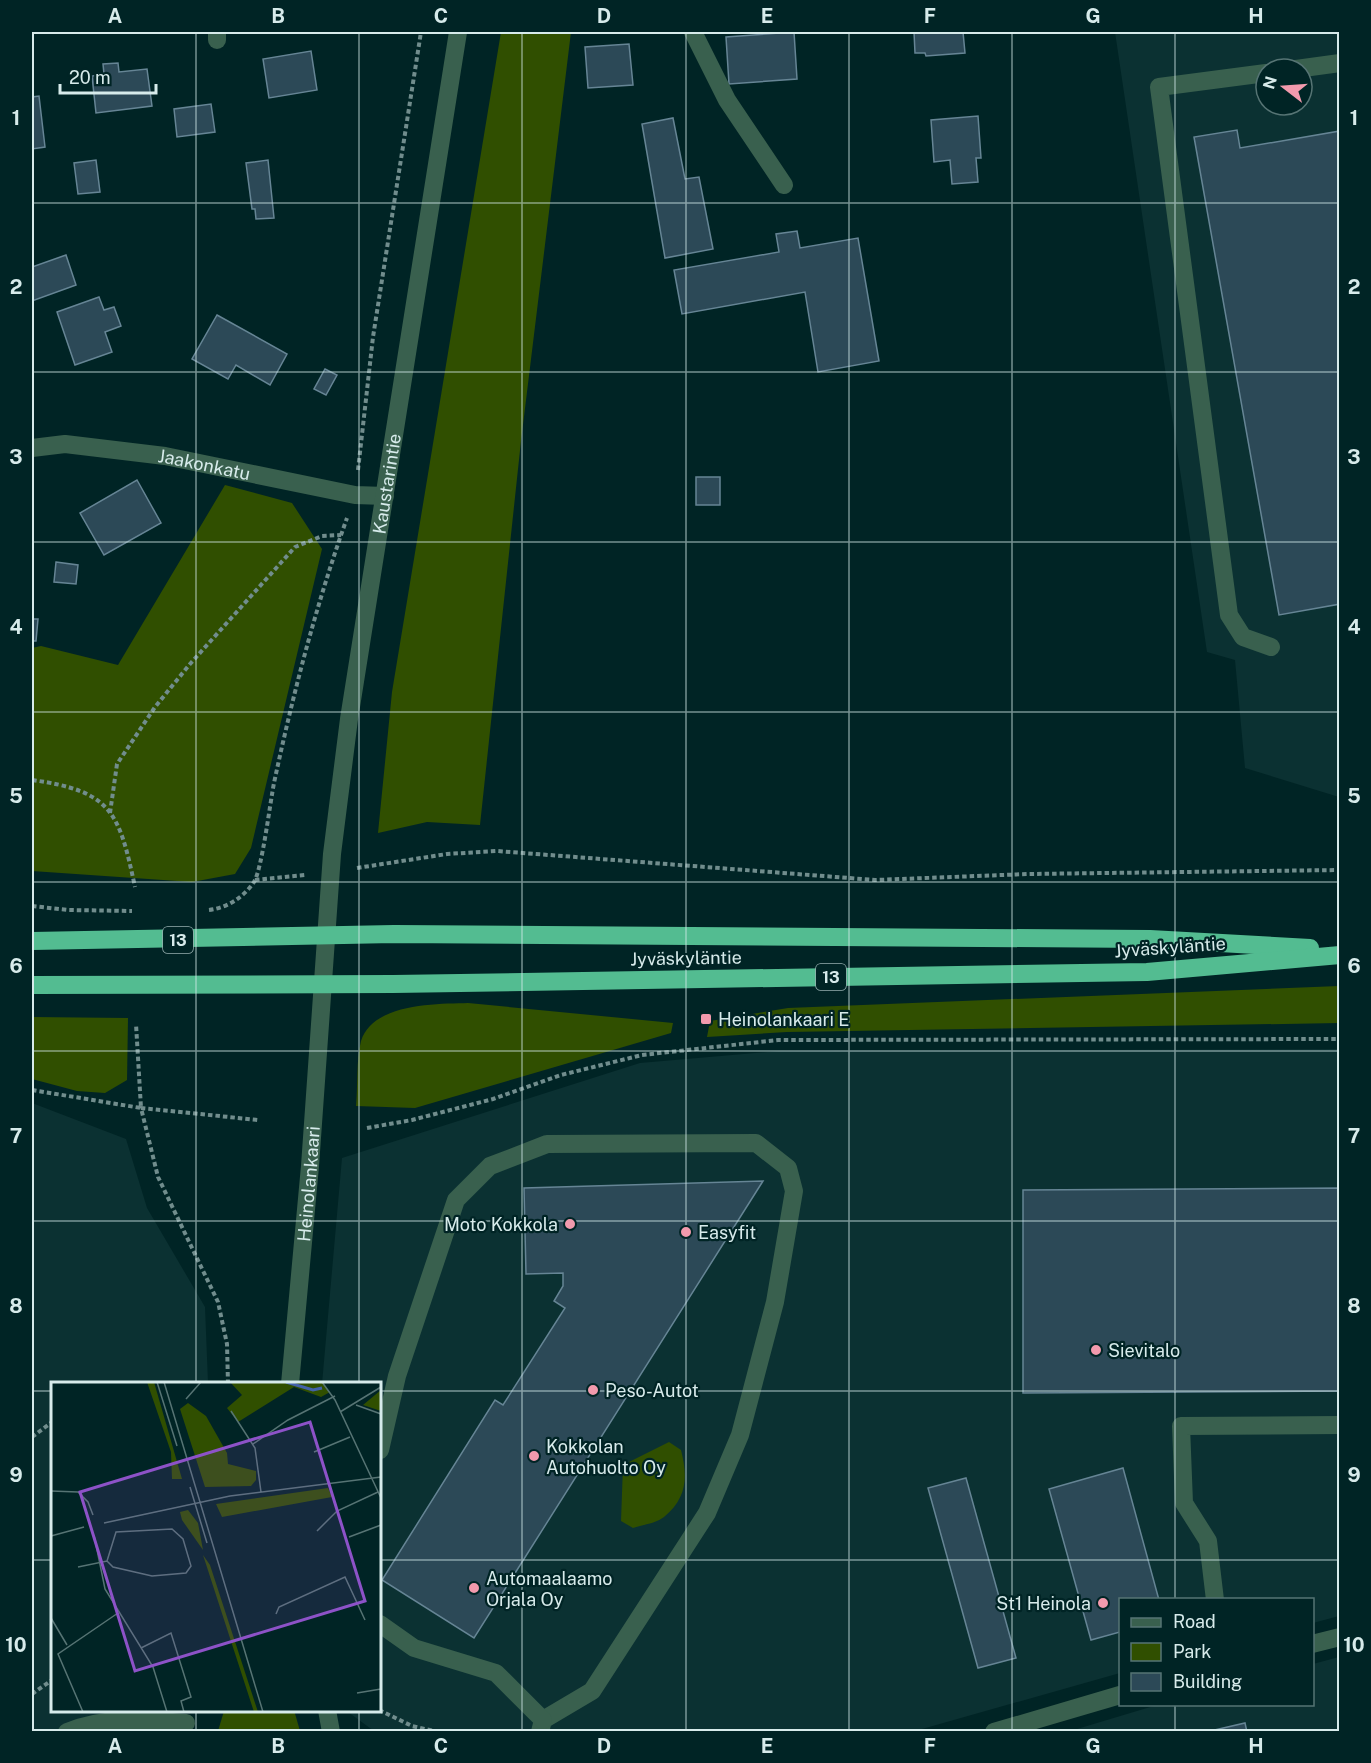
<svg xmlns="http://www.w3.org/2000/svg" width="1371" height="1763" font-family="'Public Sans',sans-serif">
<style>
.built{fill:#0b3132;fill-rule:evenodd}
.green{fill:#304f00}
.building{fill:#2c4957;stroke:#668595;stroke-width:1.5}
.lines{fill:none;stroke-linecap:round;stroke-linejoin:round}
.path{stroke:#718d8d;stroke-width:4;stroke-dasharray:4.5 3;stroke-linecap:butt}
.minor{stroke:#39604e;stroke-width:18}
.highway{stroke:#53bc91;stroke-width:18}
.grid{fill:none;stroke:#d7ebeb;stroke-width:1.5;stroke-opacity:0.55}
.poi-dot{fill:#f29aad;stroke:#002425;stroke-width:2}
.labels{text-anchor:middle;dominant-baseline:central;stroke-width:4.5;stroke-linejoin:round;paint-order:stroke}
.shield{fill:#002425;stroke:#96afb0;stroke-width:1.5}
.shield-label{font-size:16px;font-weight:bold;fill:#d7ebeb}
.street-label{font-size:18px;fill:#d7ebeb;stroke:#002425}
.poi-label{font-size:18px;fill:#d7ebeb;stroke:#002425;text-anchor:start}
.inset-river{fill:none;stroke:#4362a8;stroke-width:3}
.inset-road{fill:none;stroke:#567474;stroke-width:1.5}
.view{fill:#8d52c8;fill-opacity:0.15;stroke:#8d52c8;stroke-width:3}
.inset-edge{fill:none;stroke:#d7ebeb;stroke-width:3}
.neatline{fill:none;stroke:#d7ebeb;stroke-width:2}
.grid-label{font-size:20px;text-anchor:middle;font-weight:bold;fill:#d7ebeb}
</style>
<rect width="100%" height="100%" fill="#002425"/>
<g class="built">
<path d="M1115,32H1339V797L1245,768L1235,660L1207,652ZM1266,69H1302V105H1266Z"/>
<path d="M1339,1049V1616L1313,1623L1312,1600H1120V1673L915,1731H374L348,1712L380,1710V1384H322L342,1158L640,1063L778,1051Z"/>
<path d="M32,1103L126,1139L147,1208L205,1307L208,1383L52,1384V1710L118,1711L115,1731L32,1732Z"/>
<path d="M1339,1657V1731L1067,1732L1157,1705L1312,1704L1313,1664Z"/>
</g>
<g class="green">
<path d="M501,32H571L521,441L480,825L427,822L378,833L392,692Z"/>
<path d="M225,485L292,503L322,549L251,848L235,874L192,882L32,871V648L41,646L118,665Z"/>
<path d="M1339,986V1023L787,1032L707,1037L710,1021L788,1008Z"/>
<path d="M468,1003L673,1023L671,1033L415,1108L356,1106C358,1086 356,1061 361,1041C373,1003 436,1004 468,1003Z"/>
<path d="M32,1017L128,1018L127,1080L105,1093L77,1091L32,1079Z"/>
<path d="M669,1442L681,1450C688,1477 687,1498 664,1517C657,1523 642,1525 633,1528L621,1521L623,1465Z"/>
<path d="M294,1710L300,1731H218L224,1711Z"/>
</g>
<g class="building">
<path d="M794,32L797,79L729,84L726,37Z"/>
<path d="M914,32H963L965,53L926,56L925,53H915Z"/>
<path d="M629,44L633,85L588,88L585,47Z"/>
<path d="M311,51L317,90L269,98L263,59Z"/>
<path d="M118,63L119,72L147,69L152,106L96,113L92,76L104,74L103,64Z"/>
<path d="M39,96L45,147L32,149V97Z"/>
<path d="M211,104L215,132L177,137L174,109Z"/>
<path d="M978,116L981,158H976L978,182L952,184L950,160L934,162L931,120Z"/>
<path d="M673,118L685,179L699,177L713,249L665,258L642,124Z"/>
<path d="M1237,130L1240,148L1340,131V604L1279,615L1194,137Z"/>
<path d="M96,160L100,192L78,194L74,163Z"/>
<path d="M268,160L274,218L256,219L255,209H252L246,163Z"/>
<path d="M797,231L800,248L858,238L879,361L818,372L805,292L682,314L674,270L779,252L776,234Z"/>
<path d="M66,255L76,285L32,301V267Z"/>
<path d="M99,297L104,310L114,307L121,326L105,332L112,352L75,365L57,312Z"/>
<path d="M217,315L287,354L270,385L236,365L228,379L192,359Z"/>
<path d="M325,369L337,375L326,395L314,389Z"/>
<rect x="696" y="477" width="24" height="28"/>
<path d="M137,480L161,523L104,555L80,513Z"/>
<path d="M56,562L78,565L76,584L54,582Z"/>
<path d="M32,619H38L36,641H32Z"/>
<path d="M763,1181L474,1638L382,1580L495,1400L503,1405L565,1308L554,1301L563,1286V1273L526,1274L524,1188Z"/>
<path d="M1340,1188V1391L1023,1393V1190Z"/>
<path d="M1123,1468L1159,1600H1120V1632L1091,1640L1049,1489Z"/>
<path d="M966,1478L1016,1658L978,1668L928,1488Z"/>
<path d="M1245,1723L1247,1732H1206Z"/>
</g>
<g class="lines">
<g class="path">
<path d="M358,470L373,337L421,32"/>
<path d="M32,780C112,791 119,812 135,887"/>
<path d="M110,813L117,764L155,707L190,664L295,547L322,536L341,535"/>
<path d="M357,868L447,854L497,851L875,880L1028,874L1340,870"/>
<path d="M255,880L305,875"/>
<path d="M32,906L68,910L132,911"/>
<path d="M209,910C227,908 244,897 254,882C262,869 270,803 274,783C293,694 316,605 347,518"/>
<path d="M32,1090L141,1108L136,1024"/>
<path d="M367,1128L412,1120L493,1099L561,1075L642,1055L778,1040L1340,1039"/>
<path d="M228,1384L227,1344L218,1302L158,1177L141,1108L258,1120"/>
<path d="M32,1437L52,1422"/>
<path d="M32,1694L52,1680"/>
<path d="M379,1710L412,1726L438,1732"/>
</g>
<g class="minor">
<path d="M217,32V40"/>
<path d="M693,32L727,100L784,185"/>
<path d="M1296,69L1340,63"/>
<path d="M1266,73L1159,87L1229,615L1243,637L1271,647"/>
<path id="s1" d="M32,448L65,444L165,456L355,495L385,496"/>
<path id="s2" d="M290,1384L310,1166L332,854L349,719L458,32"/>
<path d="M380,1450L397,1376L456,1200L490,1166L547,1144L756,1143L788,1168L794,1191L775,1302L740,1435L707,1513L592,1691L543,1720L540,1732"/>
<path d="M1215,1600L1208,1541L1184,1503L1181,1426L1340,1425"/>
<path d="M380,1624L414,1648L496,1673L543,1720"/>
<path d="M1312,1644L1340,1637"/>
<path d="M327,1710L331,1732"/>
<path d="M67,1732C106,1716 145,1720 186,1723"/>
<path d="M994,1732L1120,1695"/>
</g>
<g class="highway">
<path d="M32,941L394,934L1150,939L1310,948"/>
<path d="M32,985L393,984L1147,972L1340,955"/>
</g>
</g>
<path class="grid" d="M196,32V1384M359,32V1384M522,32V1732M686,32V1732M849,32V1732M1012,32V1732M1175,32V1600M32,203H1340M32,372H1340M32,542H1340M32,712H1340M32,882H1340M32,1051H1340M32,1221H1340M32,1391H52M380,1391H1340M32,1560H52M380,1560H1340M1175,1704V1732M196,1710V1732M359,1710V1732"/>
<g class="poi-dot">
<rect x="700" y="1013" width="12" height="12" rx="3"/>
<circle cx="570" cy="1224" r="6"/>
<circle cx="686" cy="1232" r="6"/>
<circle cx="1096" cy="1350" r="6"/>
<circle cx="593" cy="1390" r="6"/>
<circle cx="534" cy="1456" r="6"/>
<circle cx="474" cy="1588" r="6"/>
<circle cx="1103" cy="1603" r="6"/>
</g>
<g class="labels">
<g class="shield">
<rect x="163" y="927" width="30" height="26" rx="4.5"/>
<rect x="816" y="964" width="30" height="26" rx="4.5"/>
</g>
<g class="shield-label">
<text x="178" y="940">13</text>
<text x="831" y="977">13</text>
</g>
<g class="street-label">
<text stroke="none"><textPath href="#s1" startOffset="174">Jaakonkatu</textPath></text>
<text stroke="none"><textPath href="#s2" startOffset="906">Kaustarintie</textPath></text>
<text transform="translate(1170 947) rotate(-4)">Jyväskyläntie</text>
<text transform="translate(686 958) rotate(-1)">Jyväskyläntie</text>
<text stroke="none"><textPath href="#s2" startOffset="201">Heinolankaari</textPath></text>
</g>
<g class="poi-label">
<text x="718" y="1019">Heinolankaari E</text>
<text x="558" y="1224" text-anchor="end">Moto Kokkola</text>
<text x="698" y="1232">Easyfit</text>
<text x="1108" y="1350">Sievitalo</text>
<text x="605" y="1390">Peso-Autot</text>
<text x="546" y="1446">Kokkolan<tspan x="546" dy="21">Autohuolto Oy</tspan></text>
<text x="486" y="1578">Automaalaamo<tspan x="486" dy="21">Orjala Oy</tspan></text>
<text x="1091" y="1603" text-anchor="end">St1 Heinola</text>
</g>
</g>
<g transform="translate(51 1382)">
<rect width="330" height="330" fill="#002425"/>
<path d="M96,0H103L131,97H121L120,70ZM179,0H271L279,10L270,15L243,5L187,40L176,26L191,13ZM330,8V29L312,23ZM137,21L155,34L176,71L177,82L205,89V98L200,104L154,105L129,27ZM277,106L281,115L171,135L165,122ZM137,128L147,141L152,168L131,138L129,130ZM152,173L159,183L207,330H203Z" fill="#304f00"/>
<path class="inset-river" d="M235,0L262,8L271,6"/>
<path class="inset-road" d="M106,0L126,64M113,0L212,330M271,0L284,18L330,116M135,17L150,0M305,23L330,32M180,29L204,66L210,110M289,30L330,5M202,62L237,38L284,14M263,70L299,55M139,105L156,161M0,109L27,110L37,120L42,133M53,141L179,114L330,95M266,149L286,129L327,110M43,153L54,207L102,285L116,330M0,154L33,145M298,155L330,143M27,185L56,179L62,185L101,194L135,191L140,184L132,157L121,147L65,150L56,179M225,232L228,225L294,195L314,238M0,236L16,263M90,266L120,251L140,315L130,319L133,330M306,311L330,307M32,330L7,272L67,231"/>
<path class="view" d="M259,40L314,219L84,289L29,110Z"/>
<rect width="330" height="330" class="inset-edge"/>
</g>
<rect width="1371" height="1763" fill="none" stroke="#002425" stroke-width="66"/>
<rect x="1119" y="1598" width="195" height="108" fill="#002425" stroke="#567474" stroke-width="1.5"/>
<rect x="1131" y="1618" width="30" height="9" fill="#39604e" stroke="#567474" stroke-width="1.5"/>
<text x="1173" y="1628" font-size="18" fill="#d7ebeb">Road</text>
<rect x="1131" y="1643" width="30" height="18" fill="#304f00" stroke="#567474" stroke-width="1.5"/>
<text x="1173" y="1658" font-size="18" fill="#d7ebeb">Park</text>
<rect x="1131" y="1673" width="30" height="18" fill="#2c4957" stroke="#567474" stroke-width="1.5"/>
<text x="1173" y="1688" font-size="18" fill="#d7ebeb">Building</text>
<g transform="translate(1284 87) rotate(287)"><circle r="28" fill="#002425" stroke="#567474" stroke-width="1.5"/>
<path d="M0-4.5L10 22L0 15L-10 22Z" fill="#f29aad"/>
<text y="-9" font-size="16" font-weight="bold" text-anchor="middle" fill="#d7ebeb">N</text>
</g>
<path d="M60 84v9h96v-9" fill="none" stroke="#d7ebeb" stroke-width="3"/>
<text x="69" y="84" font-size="18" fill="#d7ebeb" stroke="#002425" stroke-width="4.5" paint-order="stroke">20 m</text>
<rect x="33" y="33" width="1305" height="1697" class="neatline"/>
<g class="grid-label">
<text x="115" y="23">A</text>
<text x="278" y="23">B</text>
<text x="441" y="23">C</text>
<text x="604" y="23">D</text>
<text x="767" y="23">E</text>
<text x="930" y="23">F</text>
<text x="1093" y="23">G</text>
<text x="1256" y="23">H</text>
<text x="16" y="125">1</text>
<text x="1354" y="125">1</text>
<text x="16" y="294">2</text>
<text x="1354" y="294">2</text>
<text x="16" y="464">3</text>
<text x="1354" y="464">3</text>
<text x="16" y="634">4</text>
<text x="1354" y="634">4</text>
<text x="16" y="803">5</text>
<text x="1354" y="803">5</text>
<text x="16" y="973">6</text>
<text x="1354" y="973">6</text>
<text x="16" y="1143">7</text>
<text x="1354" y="1143">7</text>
<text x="16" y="1313">8</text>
<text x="1354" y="1313">8</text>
<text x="16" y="1482">9</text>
<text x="1354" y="1482">9</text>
<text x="16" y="1652">10</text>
<text x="1354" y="1652">10</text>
<text x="115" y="1753">A</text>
<text x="278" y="1753">B</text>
<text x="441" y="1753">C</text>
<text x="604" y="1753">D</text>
<text x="767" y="1753">E</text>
<text x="930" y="1753">F</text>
<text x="1093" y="1753">G</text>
<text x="1256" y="1753">H</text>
</g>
</svg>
